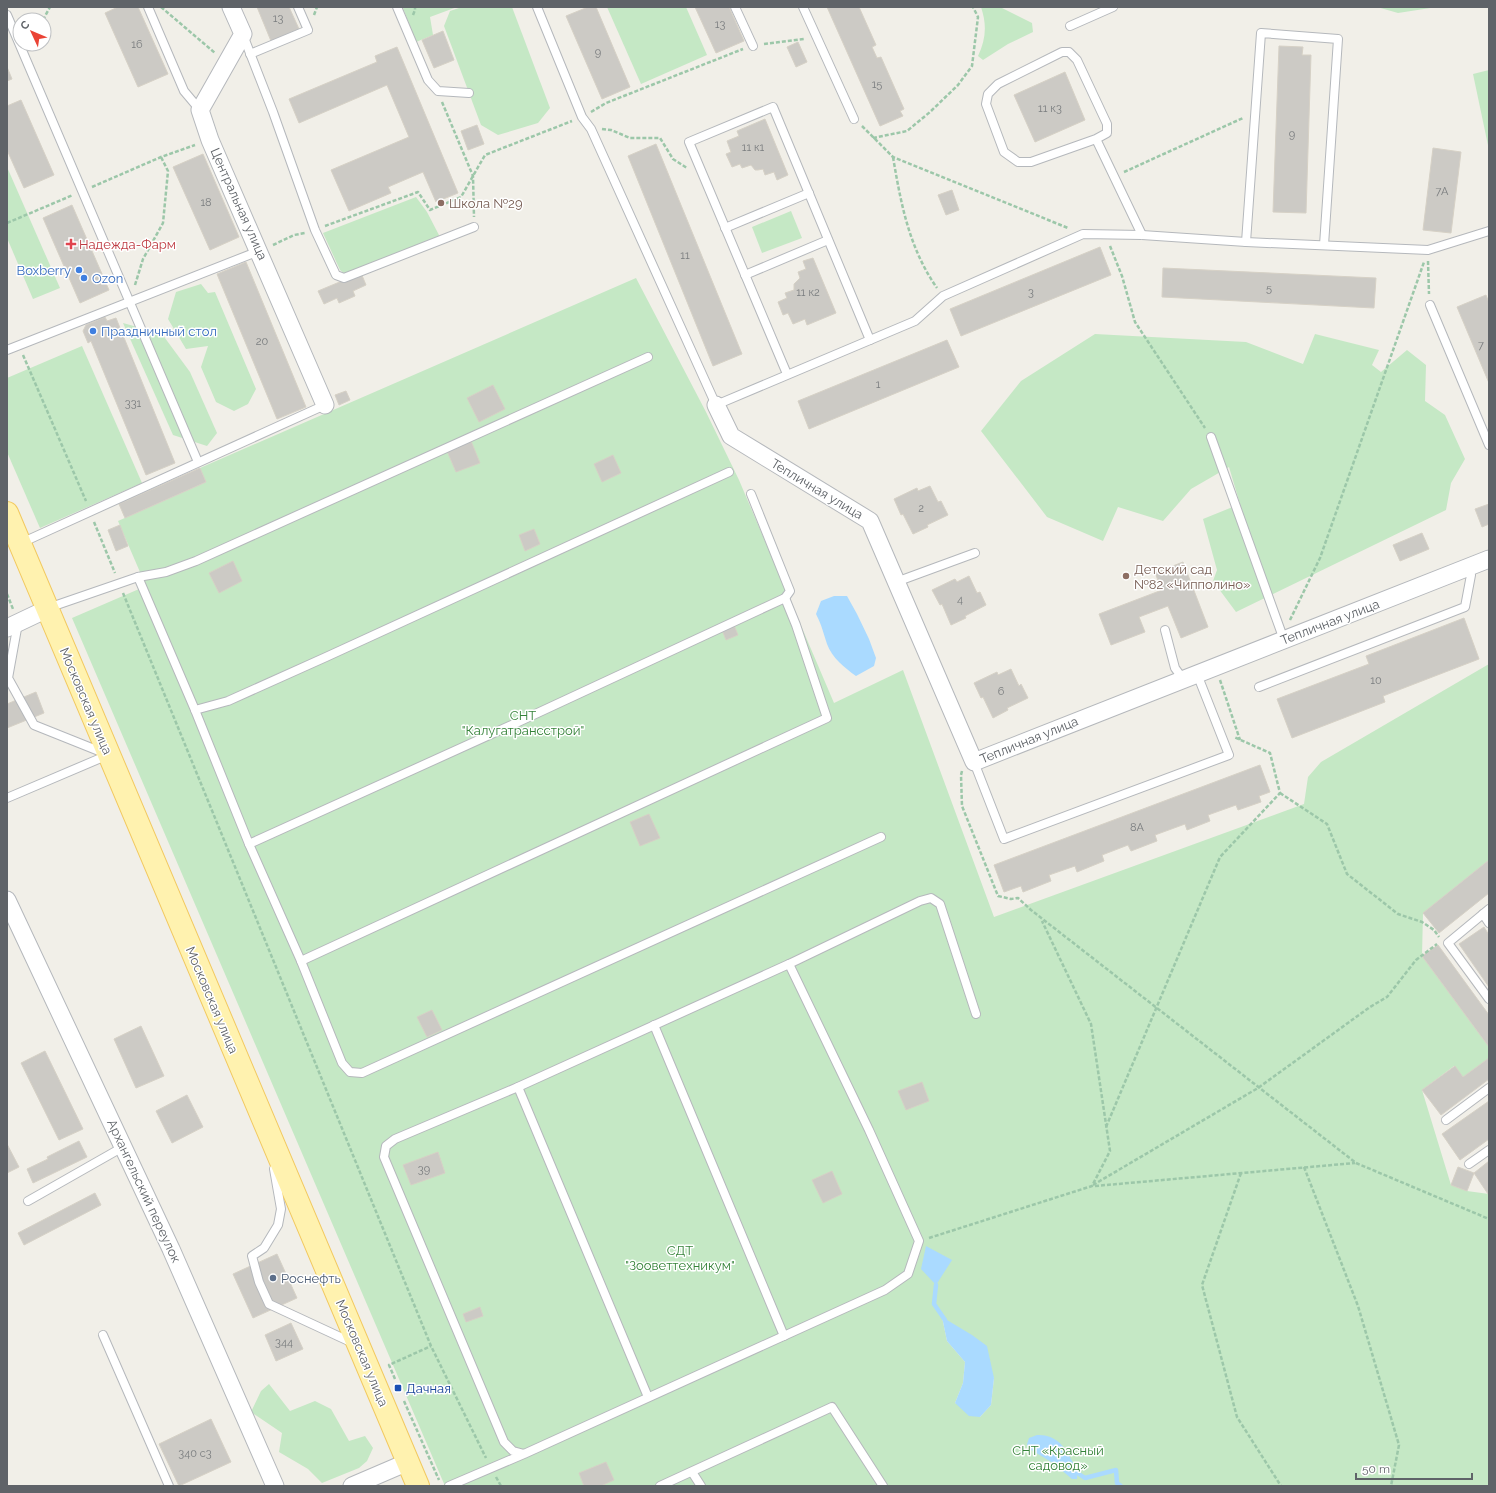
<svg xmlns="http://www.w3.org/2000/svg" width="1496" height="1493" font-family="Raleway,sans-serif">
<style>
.green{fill:#c5e8c5;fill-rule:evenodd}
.water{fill:#aadaff}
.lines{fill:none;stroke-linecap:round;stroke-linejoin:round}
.stream{stroke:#aadaff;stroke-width:4.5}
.building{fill:#cccac5;stroke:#d6d1c6}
.service-casing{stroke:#b5b8bc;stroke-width:10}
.minor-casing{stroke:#b5b8bc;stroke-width:19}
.primary-casing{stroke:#f2c960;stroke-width:24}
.path{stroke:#9cc7a9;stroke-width:2.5;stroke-dasharray:4 2;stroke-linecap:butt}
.service{stroke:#fff;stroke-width:8}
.minor{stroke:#fff;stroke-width:17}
.primary{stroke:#fff2af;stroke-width:22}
.education-dot{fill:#8d6e63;stroke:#fff;stroke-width:1.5}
.health-dot{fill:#e0444e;stroke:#fff;stroke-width:1.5}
.shop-dot{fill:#3f7fe0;stroke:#fff;stroke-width:1.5}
.service-dot{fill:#5c6f8a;stroke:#fff;stroke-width:1.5}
.transit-dot{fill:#1a4fb4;stroke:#fff;stroke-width:1.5}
.labels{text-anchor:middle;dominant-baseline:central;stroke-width:3;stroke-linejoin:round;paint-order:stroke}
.number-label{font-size:11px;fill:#7a7d7f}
.education-label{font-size:13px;fill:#785e54;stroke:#fff;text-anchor:start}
.street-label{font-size:13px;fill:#5f6368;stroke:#fff}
.health-label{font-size:13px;fill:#be3a42;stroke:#fff;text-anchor:start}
.shop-label{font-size:13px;fill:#366cbe;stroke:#fff;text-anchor:start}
.park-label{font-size:13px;fill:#348238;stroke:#fff}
.service-label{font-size:13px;fill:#4e5e75;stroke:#fff;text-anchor:start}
.transit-label{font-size:13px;fill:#164399;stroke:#fff;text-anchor:start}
</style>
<rect width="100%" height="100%" fill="#f1efe8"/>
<g class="green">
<path d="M405,7H457L430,17L433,35L416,42L403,8Z"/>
<path d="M462,7H512L550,108L538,123L498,135L481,125L444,26L450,11Z"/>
<path d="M607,7H686L707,55L641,84Z"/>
<path d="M981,7H1000L1032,23L1033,32L1008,44L983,60L978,56C986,39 987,25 981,7Z"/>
<path d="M1377,7H1437L1398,13Z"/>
<path d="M1489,70V150L1473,74Z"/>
<path d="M7,167L60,288L33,299L7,238Z"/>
<path d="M416,197L427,212L440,237L345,274L340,270L323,233Z"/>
<path d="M791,211L802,238L762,253L752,227Z"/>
<path d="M636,278L706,412L739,480L834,703L903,670L994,917L1304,804L1308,777L1321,762L1489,664V860L1423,913L1422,956L1489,1047V1058L1463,1077L1454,1066L1422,1090L1451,1185L1467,1191L1489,1194V1486H445L72,618L146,586L118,521L206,482L200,468ZM942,1317L994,1378L991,1405L980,1417L955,1403L963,1383L965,1362L947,1341Z"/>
<path d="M201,284L208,293L215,292L256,389L248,404L234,411L216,402L201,367L208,346L186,349L168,319L176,292Z"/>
<path d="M123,323L162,334L190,372L217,433L207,446L173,435Z"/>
<path d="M1095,334L1246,342L1303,364L1315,334L1379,350L1372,365L1381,372L1407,350L1426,365L1425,401L1445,415L1465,459L1451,483L1446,510L1236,612L1213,581L1217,570L1203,519L1240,504L1229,467L1191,489L1163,521L1118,507L1103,541L1047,517L981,431L1021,381Z"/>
<path d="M82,346L142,483L40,528L7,452V378Z"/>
<path d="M269,1384L290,1411L315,1401L331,1409L349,1441L365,1436L373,1448L367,1461L359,1468L322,1483L308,1469L279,1452L282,1433L251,1412L261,1391Z"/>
</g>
<g class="water">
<path d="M834,596H847L857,614L869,639L876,658L874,666L856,676C845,668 832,658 827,644C823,632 822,626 816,614L821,601Z"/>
<path d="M926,1246L952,1260L936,1285L921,1269Z"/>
<path d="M942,1317L972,1335L987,1346L994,1378L991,1405L980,1417L969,1416L955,1403L963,1383L965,1362L947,1341Z"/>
<path d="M1037,1435C1055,1434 1065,1446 1072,1461C1076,1468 1078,1472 1077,1479H1072L1053,1463L1028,1448L1027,1444L1029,1438Z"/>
</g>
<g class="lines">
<g class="stream">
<path d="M936,1285L934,1304L945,1320"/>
<path d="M1073,1470L1085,1478L1116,1470L1117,1483L1121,1486"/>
</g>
</g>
<g class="building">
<path d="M118,7H138L168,74L138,87L105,13Z"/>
<path d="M257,7H289L299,29L271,41Z"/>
<path d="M588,7H596L630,87L602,99L566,16Z"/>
<path d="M695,7H729L744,41L716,53Z"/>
<path d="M827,7H859L876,45L872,47L877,58L881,57L904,109L900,111L903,116L880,126Z"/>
<path d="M443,31L454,60L434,68L422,40Z"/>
<path d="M798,42L807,62L796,67L787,47Z"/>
<path d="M1279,46L1303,47L1302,55H1311L1306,213L1273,212Z"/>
<path d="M397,47L458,193L436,202L423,172L388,187L391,193L349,211L331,170L409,137L387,85L299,123L289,99L377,62L375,56Z"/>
<path d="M7,67L12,79L7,81Z"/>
<path d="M1065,72L1085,120L1035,142L1014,95Z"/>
<path d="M21,100L54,175L24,188L7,150V106Z"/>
<path d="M765,119L788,175L777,180L774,172L765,175L763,169L758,170H755L751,165L742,168L740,164L732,167L726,154L731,152L727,141L739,136L737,131Z"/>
<path d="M477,125L484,144L468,150L461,131Z"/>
<path d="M656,144L742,354L713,366L628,156Z"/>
<path d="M1433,148L1461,152L1451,233L1423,230Z"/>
<path d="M203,154L239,237L210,250L173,167Z"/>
<path d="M952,190L959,210L946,215L938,195Z"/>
<path d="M72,205L109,290L80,303L43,218Z"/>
<path d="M1100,247L1111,275L961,336L950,309Z"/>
<path d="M813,258L836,313L807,325L805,319L793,324L788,313L783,315L778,302L787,298L785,293L794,290V284L800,278L798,272L806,269L803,261Z"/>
<path d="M246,262L306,407L277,419L217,274Z"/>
<path d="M1163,268L1376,278L1374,308L1162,297Z"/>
<path d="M361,273L366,285L353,291L355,296L339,303L337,298L324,304L318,291Z"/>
<path d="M1486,295L1489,303V383L1457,307Z"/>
<path d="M105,317L107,321L116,318L175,463L146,475L91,341L88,343L83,331L86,325Z"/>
<path d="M947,340L959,367L809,429L798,401Z"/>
<path d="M493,385L505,409L479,422L467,398Z"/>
<path d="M346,391L350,400L339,405L335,395Z"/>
<path d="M471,441L480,463L456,472L447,451Z"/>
<path d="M613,455L621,473L602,482L594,464Z"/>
<path d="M200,468L206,482L125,518L119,504Z"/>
<path d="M930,486L938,502L941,501L948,515L927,525L928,527L913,534L903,514L901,515L894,499L917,488L918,491Z"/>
<path d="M1489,504V524L1482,527L1475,509Z"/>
<path d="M120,525L128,546L116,551L108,530Z"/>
<path d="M534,529L540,544L525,551L519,535Z"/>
<path d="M1422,533L1429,549L1400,561L1393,545Z"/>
<path d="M233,561L242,581L219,593L209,573Z"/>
<path d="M1183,562L1208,627L1181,638L1168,606L1139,617L1145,632L1111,645L1099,614L1162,590L1155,573Z"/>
<path d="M969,576L977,593L980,592L986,605L965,616L966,618L951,625L942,604L940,605L932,590L955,579L957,582Z"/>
<path d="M1464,618L1479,659L1383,696L1385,702L1292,738L1277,699L1369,664L1366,656Z"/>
<path d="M734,625L738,635L726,640L722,630Z"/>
<path d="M1011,669L1019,686L1021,684L1028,698L1007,708L1008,710L993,718L983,697L981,698L974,683L997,672L998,675Z"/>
<path d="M36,692L44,713L7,728V704Z"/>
<path d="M1260,765L1270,792L1259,796L1261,802L1238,810L1236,805L1208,815L1210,821L1187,830L1185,824L1155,835L1157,841L1131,851L1128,845L1102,855L1104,861L1077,872L1075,866L1049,875L1051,881L1023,892L1021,886L1004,892L994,865Z"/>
<path d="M649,814L660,838L640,846L630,822Z"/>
<path d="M1489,860V893L1439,933L1423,913Z"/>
<path d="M1484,927L1489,935V987L1459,944Z"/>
<path d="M1438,945L1489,1015V1047L1422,956Z"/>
<path d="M432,1010L442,1030L427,1037L417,1017Z"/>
<path d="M141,1026L164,1076L136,1088L114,1039Z"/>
<path d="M45,1051L83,1129L59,1140L21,1063Z"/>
<path d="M1489,1058V1079L1441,1115L1422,1090L1455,1066L1463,1077Z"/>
<path d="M922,1082L929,1101L906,1110L898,1091Z"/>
<path d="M187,1095L203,1127L172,1143L156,1111Z"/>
<path d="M1489,1101V1139L1460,1160L1442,1134Z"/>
<path d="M79,1141L87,1157L33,1183L27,1169L48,1159L47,1157Z"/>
<path d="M7,1144L19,1167L7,1173Z"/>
<path d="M438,1152L445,1173L411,1185L403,1165Z"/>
<path d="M1489,1161V1194H1488L1474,1173Z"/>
<path d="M1458,1167L1474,1173L1467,1191L1451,1185Z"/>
<path d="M832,1171L842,1194L823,1203L812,1180Z"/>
<path d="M95,1193L101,1205L24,1245L18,1233Z"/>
<path d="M277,1254L297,1298L253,1318L233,1274Z"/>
<path d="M480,1307L483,1316L466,1322L463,1314Z"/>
<path d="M291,1323L303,1349L276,1361L265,1335Z"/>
<path d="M211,1419L231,1462L179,1486L159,1444Z"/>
<path d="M606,1462L614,1480L601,1486H584L579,1473Z"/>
</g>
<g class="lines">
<g class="service-casing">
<g id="service">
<path d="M148,7L184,91L200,110"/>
<path d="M397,7L428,80L438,91L469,93"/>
<path d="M537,7L582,117L591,129L716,405L915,321L943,296L1083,234L1142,235L1246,242L1428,250L1489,231"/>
<path d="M735,7L753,46"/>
<path d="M803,7L854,119"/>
<path d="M7,15L198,462"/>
<path d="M1070,26L1113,7"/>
<path d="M243,35L273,112L315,230L336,275L344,278L474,227"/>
<path d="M250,54L308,30L298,7"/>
<path d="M1096,139L1031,162H1018L1004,152L986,104L988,94L998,84L1062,52H1069L1077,60L1107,124V133L1096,139L1142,235"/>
<path d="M725,228L809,193"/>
<path d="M1246,242L1261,33L1338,39L1324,245"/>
<path d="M745,275L828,240"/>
<path d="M1430,305L1489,445"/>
<path d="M7,350L259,251"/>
<path d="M787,374L689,142L773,107L870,340"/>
<path d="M1211,437L1284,640"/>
<path d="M21,543L325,405"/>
<path d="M138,577L195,710L249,844L301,961L827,718L796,625L785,598"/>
<path d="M896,582L975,553"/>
<path d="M48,608L138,577L166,572L196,561L648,357"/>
<path d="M18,623L8,678L34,725L104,753"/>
<path d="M1165,630L1175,668L1183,679"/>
<path d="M1259,687L1465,607L1471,575L1466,568"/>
<path d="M195,710L228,701L326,657L729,472"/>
<path d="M974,762L1004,839L1229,755L1197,674"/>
<path d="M7,798L108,755"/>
<path d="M249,844L516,723L785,598L790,591L751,494"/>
<path d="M1489,909L1448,943L1489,999"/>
<path d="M1483,914L1489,923"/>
<path d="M301,961L342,1063L350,1072L362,1073L881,837"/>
<path d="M789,964L920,901L931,898L940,904L976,1014"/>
<path d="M654,1025L784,1336"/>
<path d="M518,1087L648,1397"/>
<path d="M1446,1120L1489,1088"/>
<path d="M1469,1164L1489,1150"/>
<path d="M274,1169L281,1209L278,1225L264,1248L252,1256L259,1282L269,1304L353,1343"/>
<path d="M28,1201L123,1147"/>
<path d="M103,1335L169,1486"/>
<path d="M692,1472L701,1486"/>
<path d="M449,1486L524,1454L885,1290L908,1274L919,1241L869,1130L789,964L518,1087L395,1139L386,1146L384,1157L504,1442L513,1451L524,1454"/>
<path d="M660,1486L832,1407L883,1486"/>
</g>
</g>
<g class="minor-casing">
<g id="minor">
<path d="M231,7L243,34L200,110L210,140L325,405"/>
<path d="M716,405L731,436L870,521L974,762L1489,559"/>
<path d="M7,628L47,609"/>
<path d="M7,900L171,1249L275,1486"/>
<path d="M352,1486L408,1462"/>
</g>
</g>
<g class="primary-casing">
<path id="primary" d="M7,513L418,1486"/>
</g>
<g class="path">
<path d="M161,7L215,53"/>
<path d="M314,15L317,7"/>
<path d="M413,15L415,10V7"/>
<path d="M43,20L50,7"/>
<path d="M764,44L804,39"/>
<path d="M442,102L473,176L474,217"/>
<path d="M591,112L606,103L743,49"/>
<path d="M862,126L893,157L1068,228"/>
<path d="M602,129L611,130L630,138H660L673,159L687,168"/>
<path d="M873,138L907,131L930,112L958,85L972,66L978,17L973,7"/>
<path d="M893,157C901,204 909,248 937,288"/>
<path d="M1124,172L1243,118"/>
<path d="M92,187L161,157L195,145"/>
<path d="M7,223L73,195"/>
<path d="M325,226L418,192L430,210L461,197L485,155L572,121"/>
<path d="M273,245L294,235L305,233"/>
<path d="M1110,246L1122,276L1135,322L1205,428"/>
<path d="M1428,261L1429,294"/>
<path d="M135,285L143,259L163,223L168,171L161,157"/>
<path d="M23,355L86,501"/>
<path d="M94,522L115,573"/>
<path d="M123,593L431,1346L486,1458"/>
<path d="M7,594L13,609"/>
<path d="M1290,620L1320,558L1424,262"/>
<path d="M1220,680L1240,740"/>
<path d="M962,771L961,775L962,806L998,896L1011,899L1018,898L1031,910L1356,1163L1489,1219"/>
<path d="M1280,793L1327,824L1347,874L1398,914L1422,922L1434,930L1439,937"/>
<path d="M1106,1127L1220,857L1280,793L1270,753L1234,737"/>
<path d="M1304,1167L1358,1306L1399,1445L1391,1486"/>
<path d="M1241,1173L1202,1285L1237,1417L1281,1486"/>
<path d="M1093,1185L1258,1088L1370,1007L1387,997L1416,960L1437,944"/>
<path d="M1095,1186L1355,1163"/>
<path d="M929,1238L1092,1186L1110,1151L1091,1024L1042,921"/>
<path d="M395,1379L389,1365L431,1346"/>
<path d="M404,1401L439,1480"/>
<path d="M496,1477L501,1486"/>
</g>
<use href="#service" class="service"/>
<use href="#minor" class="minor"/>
<use href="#primary" class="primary"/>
</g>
<g class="education-dot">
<circle cx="441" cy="203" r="4"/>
<circle cx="1126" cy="576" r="4"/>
</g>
<path class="health-dot" d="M69 238h4v4h4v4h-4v4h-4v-4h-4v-4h4z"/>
<g class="shop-dot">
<circle cx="79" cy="270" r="4"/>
<circle cx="84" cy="278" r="4"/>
<circle cx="93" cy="331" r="4"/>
</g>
<circle class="service-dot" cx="273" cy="1278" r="4"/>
<rect class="transit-dot" x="394" y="1384" width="8" height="8" rx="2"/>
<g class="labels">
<g class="number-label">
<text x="278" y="18">13</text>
<text x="720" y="24">13</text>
<text x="137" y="44">16</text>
<text x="598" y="52">9</text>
<text x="877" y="84">15</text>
<text x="1050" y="108">11 к3</text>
<text x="1292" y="134">9</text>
<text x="753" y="147">11 к1</text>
<text x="1442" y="191">7А</text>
<text x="206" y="202">18</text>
<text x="685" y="255">11</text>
<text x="1269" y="288">5</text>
<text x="808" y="292">11 к2</text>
<text x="1031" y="292">3</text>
<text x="262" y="341">20</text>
<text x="1481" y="345">7</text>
<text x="878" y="384">1</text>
<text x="133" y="403">331</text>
<text x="921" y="508">2</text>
<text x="960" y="599">4</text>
<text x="1376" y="680">10</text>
<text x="1001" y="691">6</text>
<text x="1137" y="827">8А</text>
<text x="424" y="1169">39</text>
<text x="284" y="1342">344</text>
<text x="195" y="1453">340 с3</text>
</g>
<g class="education-label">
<text x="449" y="203">Школа №29</text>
<text x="1134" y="569">Детский сад<tspan x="1134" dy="15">№82 «Чипполино»</tspan></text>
</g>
<g class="street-label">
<text transform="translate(239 204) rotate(66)">Центральная улица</text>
<text transform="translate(817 489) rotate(31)">Тепличная улица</text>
<text transform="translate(1330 622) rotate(-21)">Тепличная улица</text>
<text transform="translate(86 701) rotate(67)">Московская улица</text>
<text transform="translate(1029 740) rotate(-22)">Тепличная улица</text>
<text transform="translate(212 1000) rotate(67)">Московская улица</text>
<text transform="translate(144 1191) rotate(65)">Архангельский переулок</text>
<text transform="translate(362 1353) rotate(67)">Московская улица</text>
</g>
<g class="health-label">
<text x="79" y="244">Надежда-Фарм</text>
</g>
<g class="shop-label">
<text x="71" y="270" text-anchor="end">Boxberry</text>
<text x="92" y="278">Ozon</text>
<text x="101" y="331">Праздничный стол</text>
</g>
<g class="park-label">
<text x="523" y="715">СНТ<tspan x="523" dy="15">"Калугатрансстрой"</tspan></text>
<text x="680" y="1250">СДТ<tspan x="680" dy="15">"Зооветтехникум"</tspan></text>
<text x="1058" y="1450">СНТ «Красный<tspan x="1058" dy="15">садовод»</tspan></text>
</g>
<g class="service-label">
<text x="281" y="1278">Роснефть</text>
</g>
<g class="transit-label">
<text x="406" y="1388">Дачная</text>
</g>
</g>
<rect width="1496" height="1493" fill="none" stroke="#5f6368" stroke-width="16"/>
<g transform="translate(32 32) rotate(314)"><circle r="19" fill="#ffffff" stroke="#bfc1c3"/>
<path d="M0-3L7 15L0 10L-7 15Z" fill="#ea4335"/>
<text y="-6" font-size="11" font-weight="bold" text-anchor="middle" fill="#5f6368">С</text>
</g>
<path d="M1356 1473v6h116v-6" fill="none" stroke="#5f6368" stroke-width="2"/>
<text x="1362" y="1473" font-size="12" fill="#5f6368" stroke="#ffffff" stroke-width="3" paint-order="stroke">50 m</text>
</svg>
